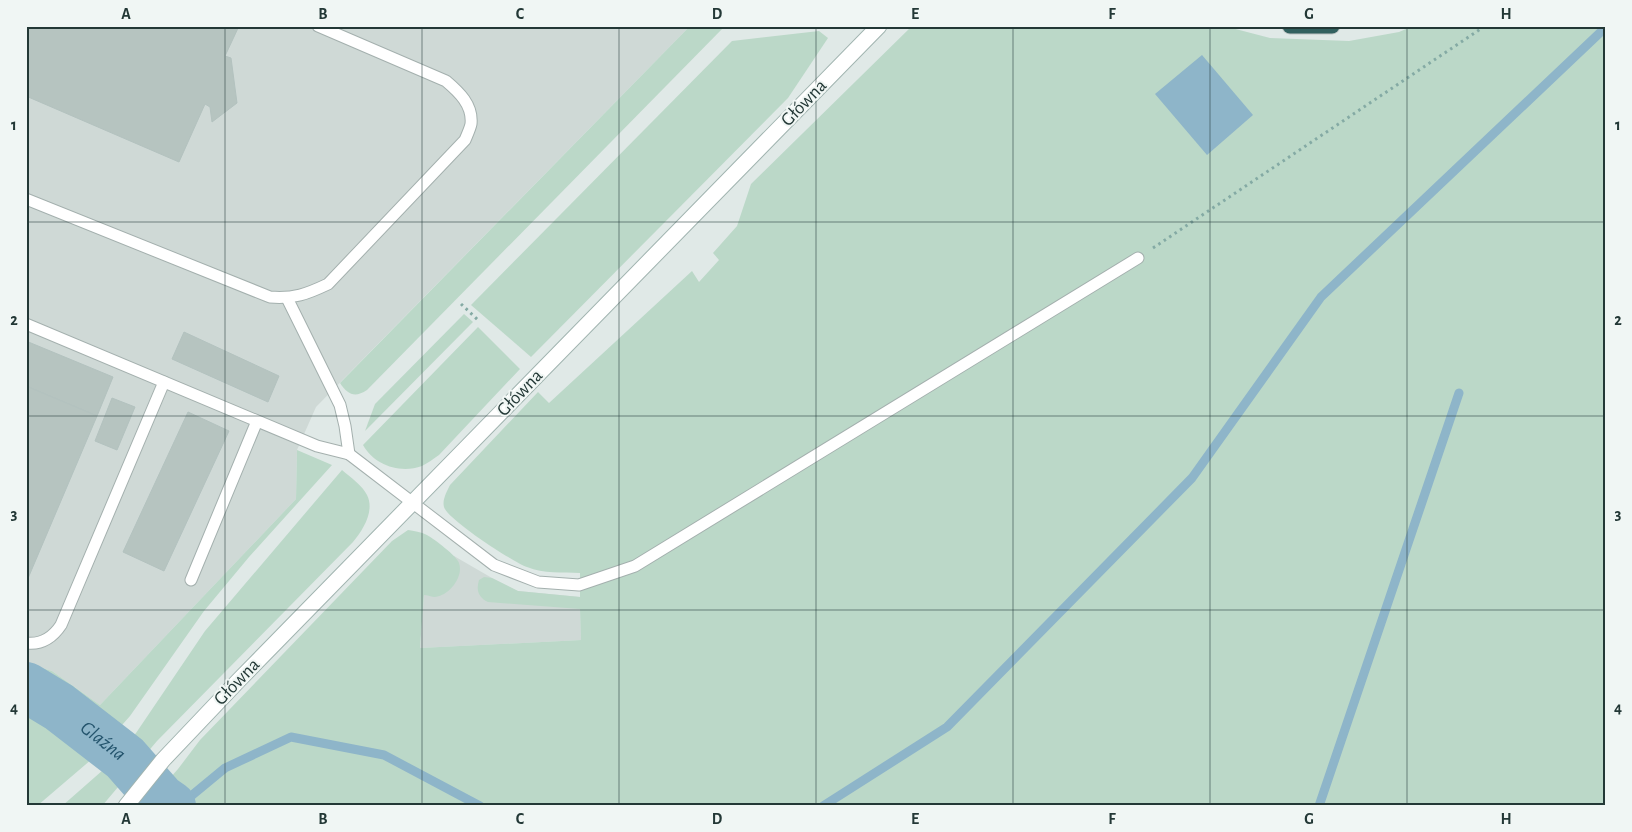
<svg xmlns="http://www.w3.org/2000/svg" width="1632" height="832" font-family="'Alegreya Sans',sans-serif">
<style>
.built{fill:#cfd9d6}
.green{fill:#bbd8c8}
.water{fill:#8eb5c9}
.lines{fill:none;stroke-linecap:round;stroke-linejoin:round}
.stream{stroke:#8eb5c9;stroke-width:9}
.river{stroke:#8eb5c9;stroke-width:50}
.building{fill:#b6c4c0;stroke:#b3c2bf}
.service-casing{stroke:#a4b0ae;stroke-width:13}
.secondary-casing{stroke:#a1b4b0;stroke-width:17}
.motorway-casing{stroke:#bdc3c3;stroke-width:17}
.path{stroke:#84aaa4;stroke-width:3;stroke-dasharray:2.5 4;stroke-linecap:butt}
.service{stroke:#fff;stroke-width:11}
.secondary{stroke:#fff;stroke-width:15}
.motorway{stroke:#32615f;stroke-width:15}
.grid{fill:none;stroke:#233836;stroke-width:1;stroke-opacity:0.55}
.labels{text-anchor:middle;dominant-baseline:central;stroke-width:4;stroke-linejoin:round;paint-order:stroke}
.street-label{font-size:19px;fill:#233836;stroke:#f0f6f4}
.water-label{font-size:20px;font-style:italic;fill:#24546d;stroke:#f0f6f4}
.neatline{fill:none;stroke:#233836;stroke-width:2}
.grid-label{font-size:16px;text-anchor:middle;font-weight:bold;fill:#233836}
</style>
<rect width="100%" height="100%" fill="#e0e9e7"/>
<g class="built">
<path d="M26,26H690L316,407L297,450L296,499L100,705L52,671L26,663Z"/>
<path d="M454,556L492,578L518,591L580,597L581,640L420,648L424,595Z"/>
</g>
<g class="green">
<path d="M690,26H725L367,390C355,398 348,395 340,383Z"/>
<path d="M912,26H1224L1270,38L1349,41L1399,32L1413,26H1606V806H145L178,769L200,740L392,541L408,530C414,531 421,532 427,535C434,539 457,556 459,563C464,577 449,596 435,597C432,597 427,595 424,595L420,648L581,640L580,609L488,602C478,597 476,590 479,580L484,577L492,578L518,591L580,597V573C562,572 544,574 527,567C513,562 448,520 444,507C442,500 447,491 450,485L538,392L549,403L692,271L699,282L719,260L713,253L737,226L751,184Z"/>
<path d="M819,31L828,38L788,98L531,357L471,305L732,41Z"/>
<path d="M464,314L473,322L365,431L375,404Z"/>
<path d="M478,327L520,369L439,455C433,459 428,463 422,466C400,474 374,465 363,445Z"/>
<path d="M297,450L332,465L249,557L204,611L130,716L92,759L37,806H26V663L52,671L100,705L296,499Z"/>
<path d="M342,470C350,477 363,486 367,495C375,511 363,530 353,542L157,741L102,806H62L103,770L136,733L205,631Z"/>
</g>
<path class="water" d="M1202,55L1253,115L1207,155L1155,94Z"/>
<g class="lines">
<g class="stream">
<path d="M179,806L225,768L291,737L384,755L480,806"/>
<path d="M823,806L947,727L1192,478L1321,297L1606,27"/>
<path d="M1319,806L1459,393"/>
</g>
<path class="river" id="s1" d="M26,687L59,707L125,758L161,799L171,806"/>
</g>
<g class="building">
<path d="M26,26H239L225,56L231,58L237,103L212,122L210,107L205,104L179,162L26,96Z"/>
<path d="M184,332L279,376L268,402L172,359Z"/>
<path d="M26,341L113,377L97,416L26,386Z"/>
<path d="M26,386L97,416L26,583Z"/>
<path d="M112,398L135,407L117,450L95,441Z"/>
<path d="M188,412L229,431L164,571L123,552Z"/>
</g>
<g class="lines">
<g class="service-casing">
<g id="service">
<path d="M26,199L270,297C294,299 307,294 328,284L465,140C467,135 470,129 471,124C473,105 459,92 446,81L318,26"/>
<path d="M287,298L340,405L345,426L349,454"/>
<path d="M26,324L317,446L349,454L494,565L538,582L579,585L635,566L1138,258"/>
<path d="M191,580L257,421"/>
<path d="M26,643C42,645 53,637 61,625L164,382"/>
</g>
</g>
<g class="secondary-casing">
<path id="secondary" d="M126,806L163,760L238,681L879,26"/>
</g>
<g class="motorway-casing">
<path id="motorway" d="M1290,26H1332"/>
</g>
<g class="path">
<path d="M1153,248L1485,26"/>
<path d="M461,304L478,320"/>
</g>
<use href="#service" class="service"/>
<use href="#secondary" class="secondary"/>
<use href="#motorway" class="motorway"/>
</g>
<path class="grid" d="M225,26V806M422,26V806M619,26V806M816,26V806M1013,26V806M1210,26V806M1407,26V806M26,222H1606M26,416H1606M26,610H1606"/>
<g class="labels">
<g class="street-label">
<text transform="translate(804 103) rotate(-46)">Główna</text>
<text transform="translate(520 393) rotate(-46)">Główna</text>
<text transform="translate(237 682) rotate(-46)">Główna</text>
</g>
<g class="water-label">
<text stroke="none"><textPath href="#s1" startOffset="94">Glaźna</textPath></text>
</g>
</g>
<rect width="1632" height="832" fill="none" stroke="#f0f6f4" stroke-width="55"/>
<rect x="28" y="28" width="1576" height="776" class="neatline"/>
<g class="grid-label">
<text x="126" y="19">A</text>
<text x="323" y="19">B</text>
<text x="520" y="19">C</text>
<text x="717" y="19">D</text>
<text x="915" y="19">E</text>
<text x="1112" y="19">F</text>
<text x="1309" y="19">G</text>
<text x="1506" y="19">H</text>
<text x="14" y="130">1</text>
<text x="1618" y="130">1</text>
<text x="14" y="325">2</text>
<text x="1618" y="325">2</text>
<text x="14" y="519">3</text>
<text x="1618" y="519">3</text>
<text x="14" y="713">4</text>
<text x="1618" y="713">4</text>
<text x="126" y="824">A</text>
<text x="323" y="824">B</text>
<text x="520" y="824">C</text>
<text x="717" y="824">D</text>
<text x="915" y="824">E</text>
<text x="1112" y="824">F</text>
<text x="1309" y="824">G</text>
<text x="1506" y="824">H</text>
</g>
</svg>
